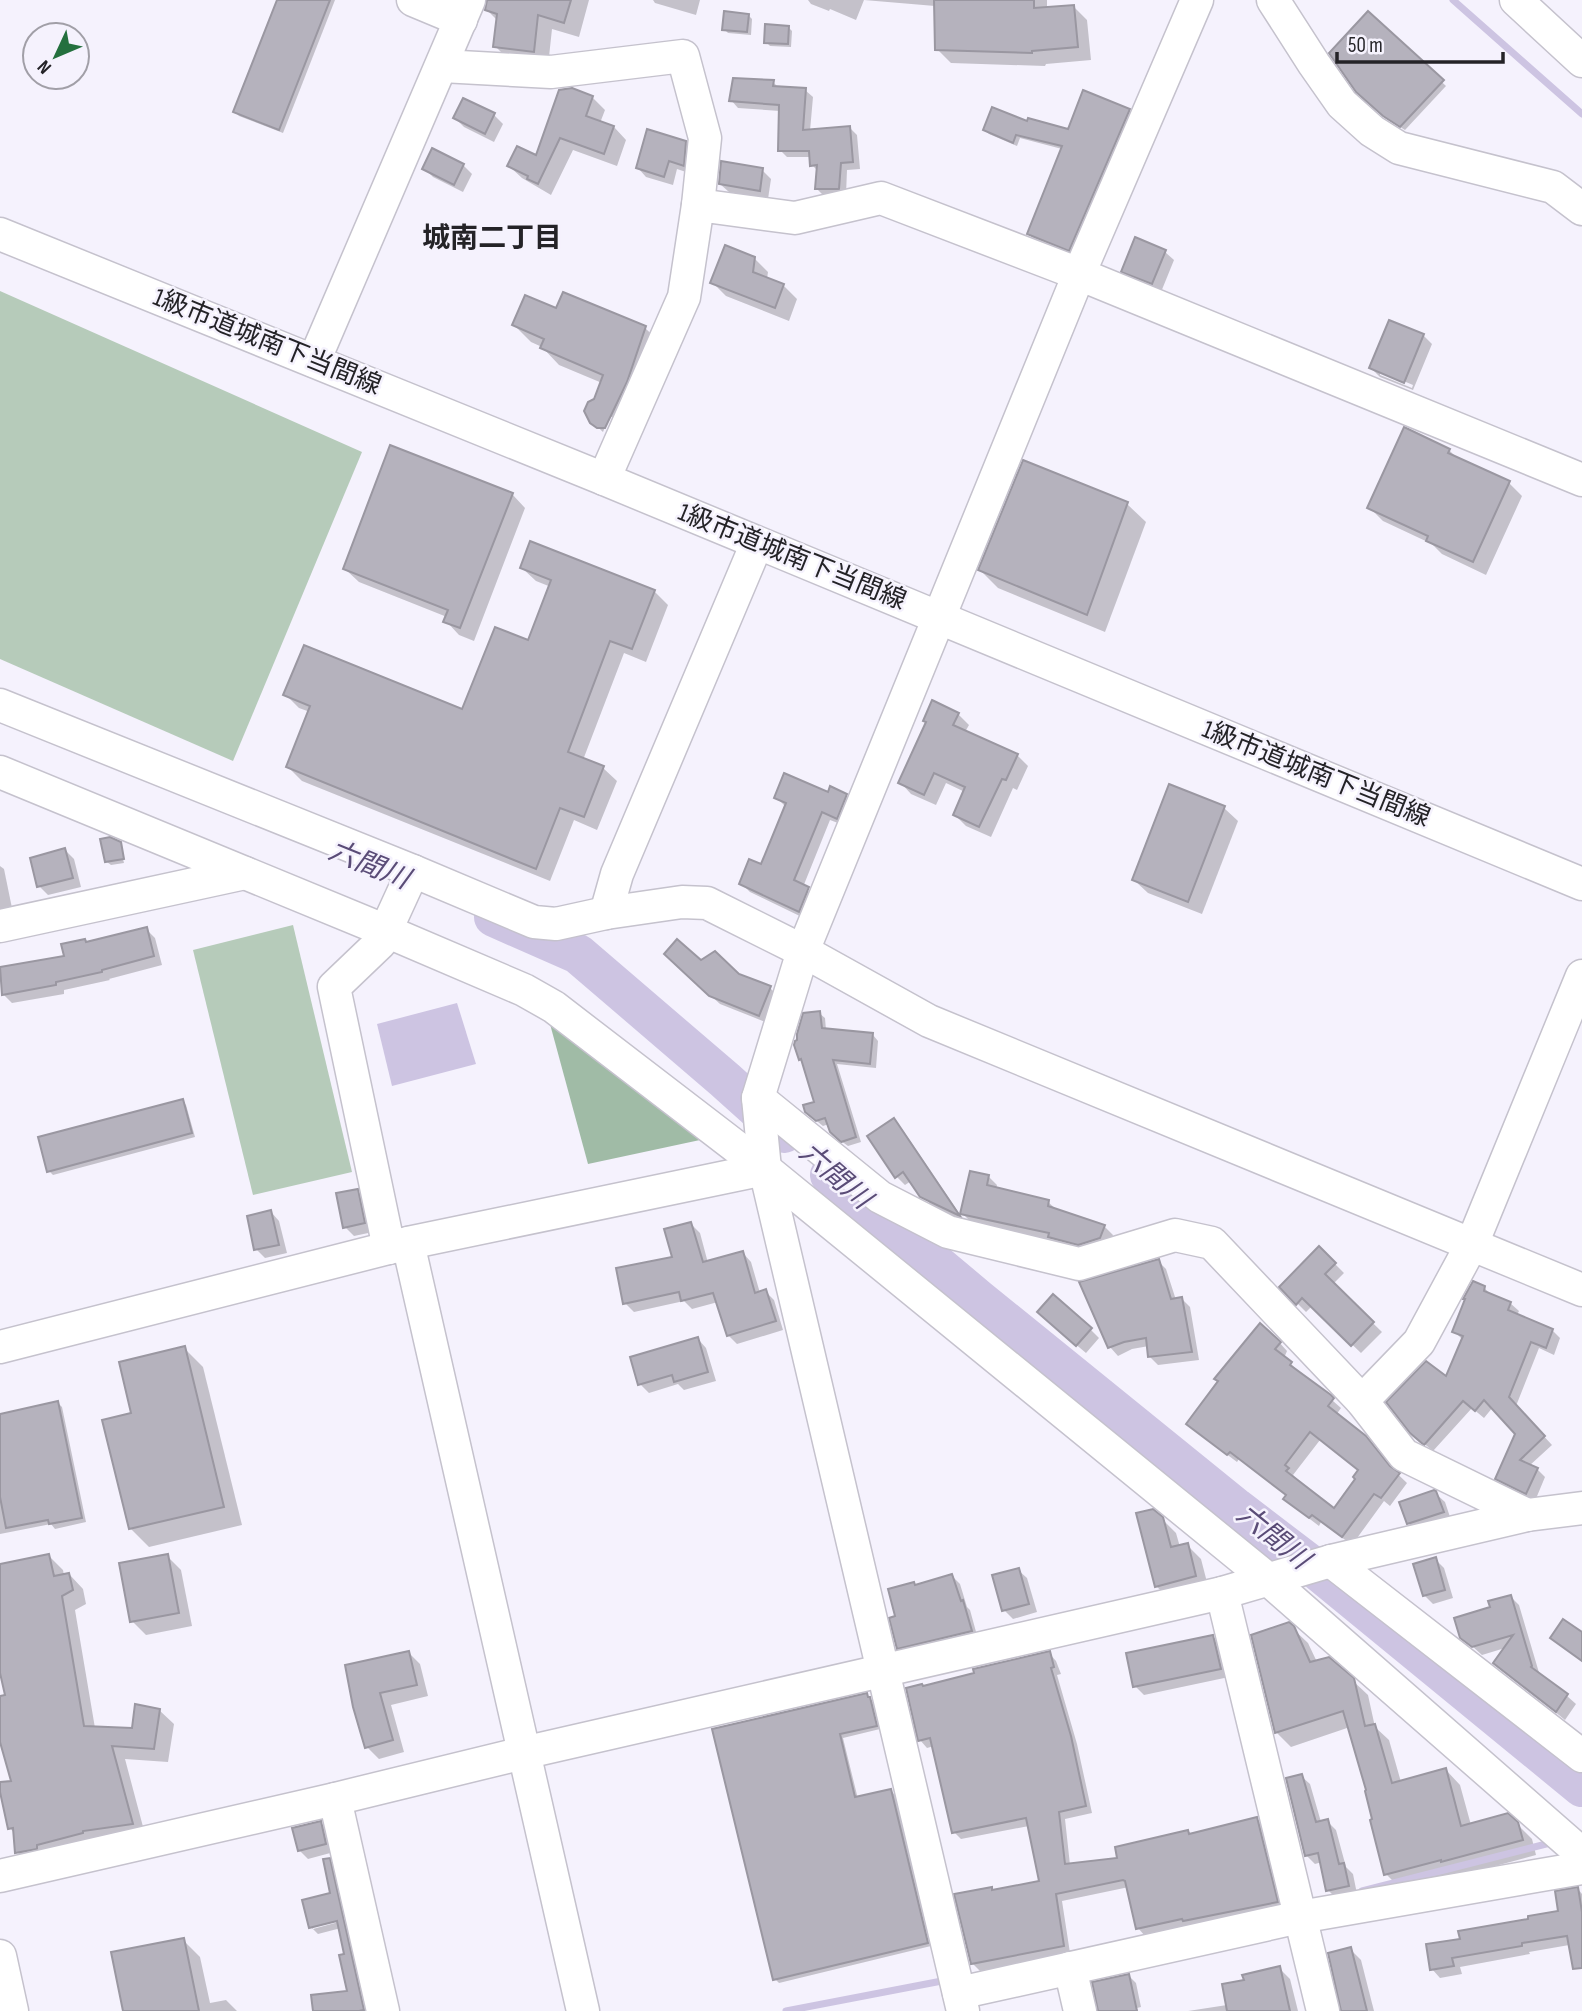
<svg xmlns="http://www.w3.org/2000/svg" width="1582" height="2011" font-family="'Sofia Sans Condensed','Noto Sans JP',sans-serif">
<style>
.green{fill:#b6cbba}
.forest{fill:#a0bba6}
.water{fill:#cdc4e2}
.shadow{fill:#0003;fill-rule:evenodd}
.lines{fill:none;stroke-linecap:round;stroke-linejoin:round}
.stream{stroke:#cdc4e2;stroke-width:7}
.river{stroke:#cdc4e2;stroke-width:40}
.building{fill:#b5b2bd;stroke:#9a97a1;stroke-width:2;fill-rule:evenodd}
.minor-casing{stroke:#c5c2cd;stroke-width:35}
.minor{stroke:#fff;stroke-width:32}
.labels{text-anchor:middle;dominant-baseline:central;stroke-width:5;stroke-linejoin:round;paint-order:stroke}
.street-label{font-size:26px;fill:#242327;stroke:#f5f2fd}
.neighbourhood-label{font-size:28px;font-weight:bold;fill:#242327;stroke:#f5f2fd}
.water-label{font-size:28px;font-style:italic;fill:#5a4c77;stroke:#f5f2fd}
</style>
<rect width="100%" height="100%" fill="#f5f2fd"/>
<g class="green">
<path d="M0,291L362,452L233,761L0,659Z"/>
<path d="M293,925L352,1172L253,1195L193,950Z"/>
</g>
<path class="forest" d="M550,1024L700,1140L588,1164Z"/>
<path class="water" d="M457,1003L476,1064L392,1086L377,1024Z"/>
<g class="shadow">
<path d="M278,0H335L283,133L239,116L235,112Z"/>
<path d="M490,0H589L579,37L552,29L548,66L510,61L495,46L498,21L487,10Z"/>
<path d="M653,0H700L696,15L655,3Z"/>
<path d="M808,0H864L856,20L830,9L829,11L811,4Z"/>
<path d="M864,0H1047V9L1073,6L1087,20L1091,60L1046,64L1045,66L951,63L937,49L935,6Z"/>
<path d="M1369,14L1446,86L1405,130L1389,120Z"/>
<path d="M748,15L752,19L751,35L728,33L724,29Z"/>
<path d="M788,27L792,31L791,47L770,46L766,42Z"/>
<path d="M773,82L779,88L805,90L813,97L810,131L850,128L857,135L860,169L847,170L846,195L824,196L817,189L818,171L812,165L811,157H787L780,150V111L738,108L731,100Z"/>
<path d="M592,97L605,110L600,123L614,127L626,140L617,166L573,150L551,195L522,178L509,166L536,157Z"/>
<path d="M1129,111L1133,115L1074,254L1033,238L1029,234L1062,149L1020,138L1017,146L989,134L985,130L1028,124L1070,131Z"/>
<path d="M494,115L503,124L494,142L464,127L455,118Z"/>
<path d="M685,142L694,151L692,174L677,169L673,185L646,177L638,168Z"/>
<path d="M463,165L472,174L463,192L433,177L424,168Z"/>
<path d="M762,170L771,179L768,199L729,192L720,184Z"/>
<path d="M1165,252L1174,260L1161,292L1132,280L1124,271Z"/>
<path d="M754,258L768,272L767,279L783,285L797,299L789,321L726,296L712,282Z"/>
<path d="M557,311L645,328L663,345L616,445L605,435L613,417H609L603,432L588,418L602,383L559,365L542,347L531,342L514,325Z"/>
<path d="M1423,335L1432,344L1413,390L1380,377L1371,368ZM1380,371L1413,385L1412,388L1380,375Z"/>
<path d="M1405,430L1449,450L1460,461L1509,483L1522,496L1486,575L1442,554L1432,544L1383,521L1369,507Z"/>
<path d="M512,494L525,508L474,641L459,635L446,621L447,617L359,582L345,569Z"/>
<path d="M1127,504L1146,522L1105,632L998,588L980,570Z"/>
<path d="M522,568L654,591L668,605L646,662L624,653L583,760L603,768L617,781L597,830L574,820L550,881L302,781L288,767L310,712L299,708L286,695L463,711L529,642L551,587L536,581Z"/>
<path d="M958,714L969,725L965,732L1017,755L1028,766L1017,790L1013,788L991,837L966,826L955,815L965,792L946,783L936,805L911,794L900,782L927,723Z"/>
<path d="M829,794L846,795L855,804L846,826L830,820L803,887L817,898L808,920L750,892L741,883L762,867L786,807L776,797Z"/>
<path d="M1224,808L1238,821L1202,914L1148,893L1134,880Z"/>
<path d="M119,843L124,863L111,865L107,862Z"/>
<path d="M65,850L74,859L81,887L48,895L39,886Z"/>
<path d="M0,866L4,869L13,913L0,915Z"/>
<path d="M146,929L155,938L162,965L109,979L110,980L64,990V994L12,1003L3,994L0,969L66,958L87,944Z"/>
<path d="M675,963H701L770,988L779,997L768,1023L720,1004Z"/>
<path d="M819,1013L825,1018L826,1030L873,1035L878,1041L876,1068L837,1064L861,1142L848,1146L837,1138L829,1124L823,1126L813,1118L816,1103L804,1063L800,1059Z"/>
<path d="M182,1101L186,1105L195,1137L53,1175L49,1171Z"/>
<path d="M894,1120L902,1129L965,1222L931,1205L911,1181L905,1185L896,1176Z"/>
<path d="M988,1176L997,1185L996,1189L1048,1202L1057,1210L1104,1226L1113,1235L1109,1247L1088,1253L1059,1246L1053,1240L971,1222L962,1213Z"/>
<path d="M357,1191L366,1200L373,1232L354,1236L345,1227Z"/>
<path d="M271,1212L279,1221L287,1253L265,1258L256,1249Z"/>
<path d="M691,1224L700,1233L708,1263L743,1253L751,1262L760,1293L765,1291L774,1300L783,1330L737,1344L728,1335L718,1302L692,1309L684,1301L634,1312L625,1303L674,1258Z"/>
<path d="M1319,1248L1344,1273L1333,1284L1382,1332L1361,1353L1312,1306L1306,1312L1281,1287Z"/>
<path d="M1158,1261L1166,1269L1176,1300L1182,1299L1190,1307L1199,1360L1158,1365L1150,1357L1149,1346L1132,1349L1118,1356L1110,1347Z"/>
<path d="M1484,1288L1493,1296L1510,1303L1519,1311L1517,1315L1552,1330L1560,1338L1554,1355L1539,1348L1516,1406L1552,1445L1529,1466L1537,1469L1545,1477L1535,1501L1506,1487L1497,1479L1517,1433L1493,1407L1484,1418L1472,1408L1433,1451L1421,1441L1463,1340L1454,1331Z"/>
<path d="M1048,1321L1090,1329L1099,1338L1086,1353Z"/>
<path d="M698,1339L706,1348L716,1381L684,1390L678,1384L649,1393L640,1384Z"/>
<path d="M1278,1341L1287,1351L1284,1358L1341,1408L1336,1415L1407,1483L1390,1506L1384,1501L1352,1545L1321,1522L1319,1526L1294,1507L1287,1496L1239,1459L1237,1462L1197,1432ZM1320,1440L1359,1471L1357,1479L1334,1511L1294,1480L1296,1478L1293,1475Z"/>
<path d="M184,1348L203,1367L242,1525L149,1547L131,1529L134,1414Z"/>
<path d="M57,1402L62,1407L86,1522L55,1529L51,1524L0,1534V1416Z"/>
<path d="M1435,1493L1445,1502L1451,1520L1417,1532L1408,1523Z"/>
<path d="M1162,1519L1176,1533L1180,1547L1187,1545L1201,1559L1209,1590L1170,1599L1156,1586Z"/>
<path d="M49,1556L63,1570L64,1575L69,1574L83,1589L86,1604L75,1610L95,1728L133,1730L159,1710L174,1724L168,1762L125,1759L146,1838L31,1866L17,1852L15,1834L10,1828L13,1782L0,1736V1698L7,1696L0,1665V1566Z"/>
<path d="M167,1556L181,1570L192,1626L146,1635L132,1621Z"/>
<path d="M1435,1559L1444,1568L1453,1598L1433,1604L1424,1595Z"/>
<path d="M1018,1570L1027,1578L1037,1612L1013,1619L1004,1610Z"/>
<path d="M952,1576L960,1584L967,1607L970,1610L978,1639L906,1656L898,1648L897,1617L917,1587Z"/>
<path d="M1510,1596L1519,1605L1540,1676L1567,1696L1576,1704L1565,1720L1495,1663L1505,1648L1482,1655L1462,1637L1492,1608Z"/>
<path d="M1288,1624L1308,1643L1317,1662L1352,1680L1368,1695L1375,1727L1389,1740L1401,1782L1446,1770L1460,1785L1471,1825L1517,1824L1532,1839L1536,1855L1458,1876L1455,1874L1401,1889L1386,1874L1374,1820L1350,1727L1291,1747L1276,1732Z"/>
<path d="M1213,1637L1222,1646L1229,1677L1144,1695L1135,1686Z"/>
<path d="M408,1652L420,1664L428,1696L391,1705L404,1752L379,1759L367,1747L347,1667Z"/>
<path d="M1049,1653L1056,1661L1061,1674L1057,1675L1077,1744L1092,1813L1065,1819L1070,1865L1120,1859L1188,1832L1191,1835L1257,1819L1264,1826L1284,1909L1145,1936L1138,1928L1129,1887L1062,1901L1070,1953L980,1971L972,1963L991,1889L993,1891L1041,1882L1029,1826L961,1839L954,1832L934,1746L927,1748L920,1740L924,1688Z"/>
<path d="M867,1695L874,1703L880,1729L843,1738L858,1799L891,1791L895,1795L931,1946L779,1983L775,1979L714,1730Z"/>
<path d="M1301,1776L1310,1784L1321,1822L1327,1821L1336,1830L1346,1867L1353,1874L1357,1894L1337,1899L1328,1890L1322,1862L1315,1864L1306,1855Z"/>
<path d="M321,1823L329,1832L334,1852L308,1859L299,1850Z"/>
<path d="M329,1860L336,1867L368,2011H315L349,1993L346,1955L341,1928L318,1934L311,1927L332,1895ZM345,1917L346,1920L313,1929V1925Z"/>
<path d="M1578,1889L1582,1894V1945L1575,1944L1529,1952L1530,1954L1460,1967L1462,1974L1440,1978L1432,1969L1462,1940L1560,1913Z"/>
<path d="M183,1940L200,1957L210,2003L226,2000L237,2011H125Z"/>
<path d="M1350,1949L1361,1960L1374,2011H1342Z"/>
<path d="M1279,1968L1290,1979L1298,2011H1188L1227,2005L1246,1981Z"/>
<path d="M1129,1976L1136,1983L1141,2007L1137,2008L1138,2011H1100Z"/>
</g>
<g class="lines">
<g class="stream">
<path d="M1453,0L1582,114"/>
<path d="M1362,1891L1554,1842"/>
<path d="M786,2011L947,1980"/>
</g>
<g class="river">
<path d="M494,917L578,954L725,1080L784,1133"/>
<path d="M830,1175L978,1299L1236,1508L1316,1569L1582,1787"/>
</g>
</g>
<g class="building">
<path d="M277,0H330L279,130L233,112Z"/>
<path d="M487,0H571L564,23L538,15L534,52L493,47L497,14L485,10Z"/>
<path d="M934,0H1034V8L1074,5L1078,47L1032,51V53L935,50Z"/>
<path d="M724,11L749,14L747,32L722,30Z"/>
<path d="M1368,11L1444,80L1400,127L1383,116L1356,92L1329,53Z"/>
<path d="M765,24L789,26L788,44L764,43Z"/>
<path d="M733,78L774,80L773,86L806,88L803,130L850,126L853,162L841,163L839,189H815L817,165L810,166L809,151H778L779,105L729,101Z"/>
<path d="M572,88L593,96L586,116L614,126L604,154L560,138L538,184L527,179L528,176L507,166L517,146L536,155L559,90Z"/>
<path d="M1083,90L1130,109L1069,251L1027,234L1062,146L1016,135L1013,143L983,130L992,107L1027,121L1028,118L1068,129Z"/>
<path d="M463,98L495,113L485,134L453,118Z"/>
<path d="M647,129L686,141L684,166L669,161L664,177L636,168Z"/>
<path d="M432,148L464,164L454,185L422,169Z"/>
<path d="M721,161L763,168L760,191L719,184Z"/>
<path d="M1135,237L1166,250L1152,284L1121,272Z"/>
<path d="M725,245L755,257L753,272L784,284L775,308L710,283Z"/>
<path d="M563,292L646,326L627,382L605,428H597L590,423L584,411L588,402L594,399L603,375L540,348L544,339L512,325L525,295L556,308Z"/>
<path d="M1389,320L1424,334L1404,383L1369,368Z"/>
<path d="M1404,427L1450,449L1448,453L1510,481L1473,562L1426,541L1428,536L1367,508Z"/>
<path d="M390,445L513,493L460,628L443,622L448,610L343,569Z"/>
<path d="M1023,460L1128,502L1087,615L978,570Z"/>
<path d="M530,541L655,590L632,649L610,641L568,752L604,766L584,817L560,808L536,869L286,767L310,706L283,695L304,645L462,709L495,627L528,640L551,580L520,568Z"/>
<path d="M932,700L959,713L953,725L1018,754L1006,780L1002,779L979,827L953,815L965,787L934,773L924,795L898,783L926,722L923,721Z"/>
<path d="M784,773L828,792L830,786L847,794L837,819L822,812L794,880L809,887L799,912L739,884L749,859L761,864L786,803L774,798Z"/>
<path d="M1169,784L1225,806L1188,902L1132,880Z"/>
<path d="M110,837L121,842L124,859L105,862L100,839Z"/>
<path d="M65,848L73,878L37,887L30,858Z"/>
<path d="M147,927L154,956L102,970V972L56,982V985L2,995L0,967L64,956L61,944L85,939L86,942Z"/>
<path d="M677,939L701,960L715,951L739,974L771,986L759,1016L709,996L664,954Z"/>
<path d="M820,1011L822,1028L873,1033L870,1064L833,1060L856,1137L841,1142L830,1132L825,1118L816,1121L805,1112L803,1105L814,1102L801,1059L799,1060L794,1045L795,1041L797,1040V1034L803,1013Z"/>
<path d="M183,1099L192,1133L47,1172L38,1137Z"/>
<path d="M894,1118L960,1216L920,1197L903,1172L895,1178L867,1136Z"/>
<path d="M970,1171L989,1175L987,1185L1049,1200L1048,1206L1105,1225L1100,1238L1078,1245L1048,1237L1049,1233L960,1214Z"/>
<path d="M358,1189L365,1223L343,1228L336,1193Z"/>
<path d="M271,1210L279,1245L254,1250L247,1216Z"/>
<path d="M691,1222L703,1262L743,1251L755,1293L766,1289L776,1321L727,1336L713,1293L681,1301L679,1292L623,1304L616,1268L672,1257L664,1229Z"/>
<path d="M1319,1246L1336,1263L1325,1274L1374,1322L1351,1346L1302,1298L1296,1305L1279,1287Z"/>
<path d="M1159,1259L1171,1299L1182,1297L1192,1352L1148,1357L1146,1338L1124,1342L1108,1348L1079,1282Z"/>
<path d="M1473,1281L1485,1286L1484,1291L1511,1302L1508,1310L1553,1329L1546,1348L1531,1342L1509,1397L1545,1436L1520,1460L1538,1468L1526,1494L1495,1479L1515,1434L1484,1400L1475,1411L1463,1401L1424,1445L1410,1433L1386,1402L1426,1361L1446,1376L1463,1336L1452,1332L1465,1299H1463Z"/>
<path d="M1053,1294L1092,1328L1076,1346L1037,1312Z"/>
<path d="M1260,1323L1281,1342L1275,1349L1292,1362L1290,1365L1331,1395L1334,1398L1328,1406L1366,1436L1390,1466L1400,1473L1381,1498L1374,1494L1342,1537L1312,1515L1309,1518L1283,1499L1286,1495L1230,1452L1227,1455L1186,1424L1218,1381L1214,1379ZM1310,1432L1358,1470L1353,1477L1355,1479L1334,1508L1286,1471L1289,1468L1285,1465Z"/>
<path d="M698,1337L708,1372L674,1382L672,1375L638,1385L630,1357Z"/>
<path d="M185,1346L224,1507L129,1529L102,1420L131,1413L119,1362Z"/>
<path d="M58,1401L82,1518L49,1524L48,1520L6,1528L0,1497V1414Z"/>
<path d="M1434,1490L1436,1491L1444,1512L1407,1524L1399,1502Z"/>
<path d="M1153,1509L1163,1517L1171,1547L1188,1543L1196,1576L1155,1587L1136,1513Z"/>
<path d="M49,1554L54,1576L69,1573L73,1590L62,1596L84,1726L132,1728L135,1704L160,1709L154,1749L112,1746L133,1824L83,1831V1833L37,1845V1849L15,1853L13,1828L8,1829L0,1792V1782L11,1781L0,1742V1696L5,1695L0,1673V1564Z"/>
<path d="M168,1554L179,1613L130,1622L119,1563Z"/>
<path d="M1436,1557L1445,1590L1423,1596L1413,1564Z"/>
<path d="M1019,1568L1029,1604L1002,1611L992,1575Z"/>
<path d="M952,1574L961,1601L963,1600L972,1631L897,1649L889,1618L895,1616L888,1589L914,1582L915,1585Z"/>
<path d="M1511,1595L1532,1666L1531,1667L1568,1694L1556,1712L1493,1663L1513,1635L1472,1647L1460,1638L1454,1618L1490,1607L1488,1601Z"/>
<path d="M1563,1619L1582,1632V1661L1550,1638Z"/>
<path d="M1289,1622L1294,1626L1310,1662L1329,1657L1354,1678L1365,1726L1375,1724L1392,1783L1446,1768L1461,1826L1508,1813L1518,1822L1523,1840L1441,1862V1860L1384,1875L1370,1820L1372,1819L1365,1791L1366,1790L1343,1711L1275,1733L1251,1635Z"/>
<path d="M1213,1635L1221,1669L1133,1687L1126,1653Z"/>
<path d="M409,1651L417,1685L380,1693L393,1740L365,1748L353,1707L345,1665Z"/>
<path d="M1050,1651L1054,1667L1051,1668L1071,1736L1086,1806L1059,1812L1065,1864L1117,1858L1115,1847L1188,1830L1189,1834L1257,1817L1278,1902L1183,1921L1182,1919L1136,1929L1125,1881L1123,1880L1056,1894L1064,1946L971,1964L954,1894L992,1887V1890L1039,1881L1026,1818L952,1833L930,1738L918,1741L906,1688L922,1684L923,1686L974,1673L973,1669Z"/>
<path d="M867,1693L868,1697H870L877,1726L840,1734L855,1797L891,1789L928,1943L773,1980L712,1729Z"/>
<path d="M1302,1774L1316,1822L1328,1819L1339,1864L1344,1863L1349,1886L1326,1891L1318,1853L1305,1856L1286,1778Z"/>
<path d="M321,1821L326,1844L298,1851L292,1828Z"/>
<path d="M330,1858L364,2010L359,2011H313L311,1995L347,1991L339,1955L344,1954L337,1921L309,1928L302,1900L330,1893L323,1859Z"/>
<path d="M1578,1887L1582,1912V1968L1573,1969L1567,1936L1522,1943V1946L1452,1958L1454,1966L1430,1970L1426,1944L1460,1939L1458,1931L1528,1919V1916L1558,1911L1555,1891Z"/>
<path d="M184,1938L199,2011H123L111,1952Z"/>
<path d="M1351,1947L1367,2011H1341L1328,1953Z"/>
<path d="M1280,1966L1290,2011H1227L1222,1984L1244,1980L1242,1975Z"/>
<path d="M1129,1974L1137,2011H1098L1092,1982Z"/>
</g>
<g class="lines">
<g class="minor-casing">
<g id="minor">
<path d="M413,0L461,20"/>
<path d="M1273,0L1314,64L1342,104L1372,131L1399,148L1553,187L1582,209"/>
<path d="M1516,0L1582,61"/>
<path d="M442,66L551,72L683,56L705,138L698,205"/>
<path d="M0,234L604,479L1582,884"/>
<path d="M314,361L469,0"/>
<path d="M604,479L684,297L698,205L795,218L881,198L1079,274L1582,480"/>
<path d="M0,705L413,871L534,922L556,924L606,913L682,902L707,903L803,951L929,1021L1582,1290"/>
<path d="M0,772L386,931L524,990L554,1007L765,1169L1269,1580L1582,1854"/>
<path d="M606,913L617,874L757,543"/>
<path d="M0,926L245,873"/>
<path d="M758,1098L880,1197L948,1232L1079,1264L1175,1235L1212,1243L1362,1401L1404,1455L1527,1515"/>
<path d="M408,1243L583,2011"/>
<path d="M389,1248L334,987L380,943L413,871"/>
<path d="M0,1347L408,1243L765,1169"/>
<path d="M1362,1401L1419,1342L1472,1244L1582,976"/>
<path d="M1331,1561L1582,1756"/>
<path d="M1222,1593L1323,2011"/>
<path d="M335,1799L383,2011"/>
<path d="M0,1876L335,1799L523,1753L1222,1593L1331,1561L1527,1515L1582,1508"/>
<path d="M0,1956L12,2011"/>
<path d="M1070,1968L1080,2011"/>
<path d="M959,1993L1300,1917L1582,1868"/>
<path d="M963,2011L765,1169L758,1098L803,951L1079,274L1197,0"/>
</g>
</g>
<use href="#minor" class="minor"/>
</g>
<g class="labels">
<g class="street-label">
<text transform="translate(267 342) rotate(22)">1級市道城南下当間線</text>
<text transform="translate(792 557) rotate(22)">1級市道城南下当間線</text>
<text transform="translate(1316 774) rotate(22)">1級市道城南下当間線</text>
</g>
<g class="neighbourhood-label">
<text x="492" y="238">城南二丁目</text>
</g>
<g class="water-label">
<text transform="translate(369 865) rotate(22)">六間川</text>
<text transform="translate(835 1176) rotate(41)">六間川</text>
<text transform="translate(1273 1537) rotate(39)">六間川</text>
</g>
</g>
<g transform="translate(56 56) rotate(226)"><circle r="33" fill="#f5f2fd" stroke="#a19fa7" stroke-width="2"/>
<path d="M0-5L12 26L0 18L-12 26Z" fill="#24703e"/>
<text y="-10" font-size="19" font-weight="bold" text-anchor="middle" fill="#242327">N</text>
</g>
<path d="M1337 52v10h166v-10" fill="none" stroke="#242327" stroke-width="3.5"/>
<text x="1348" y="52" font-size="21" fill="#242327" stroke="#f5f2fd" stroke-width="5" paint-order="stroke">50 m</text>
</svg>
